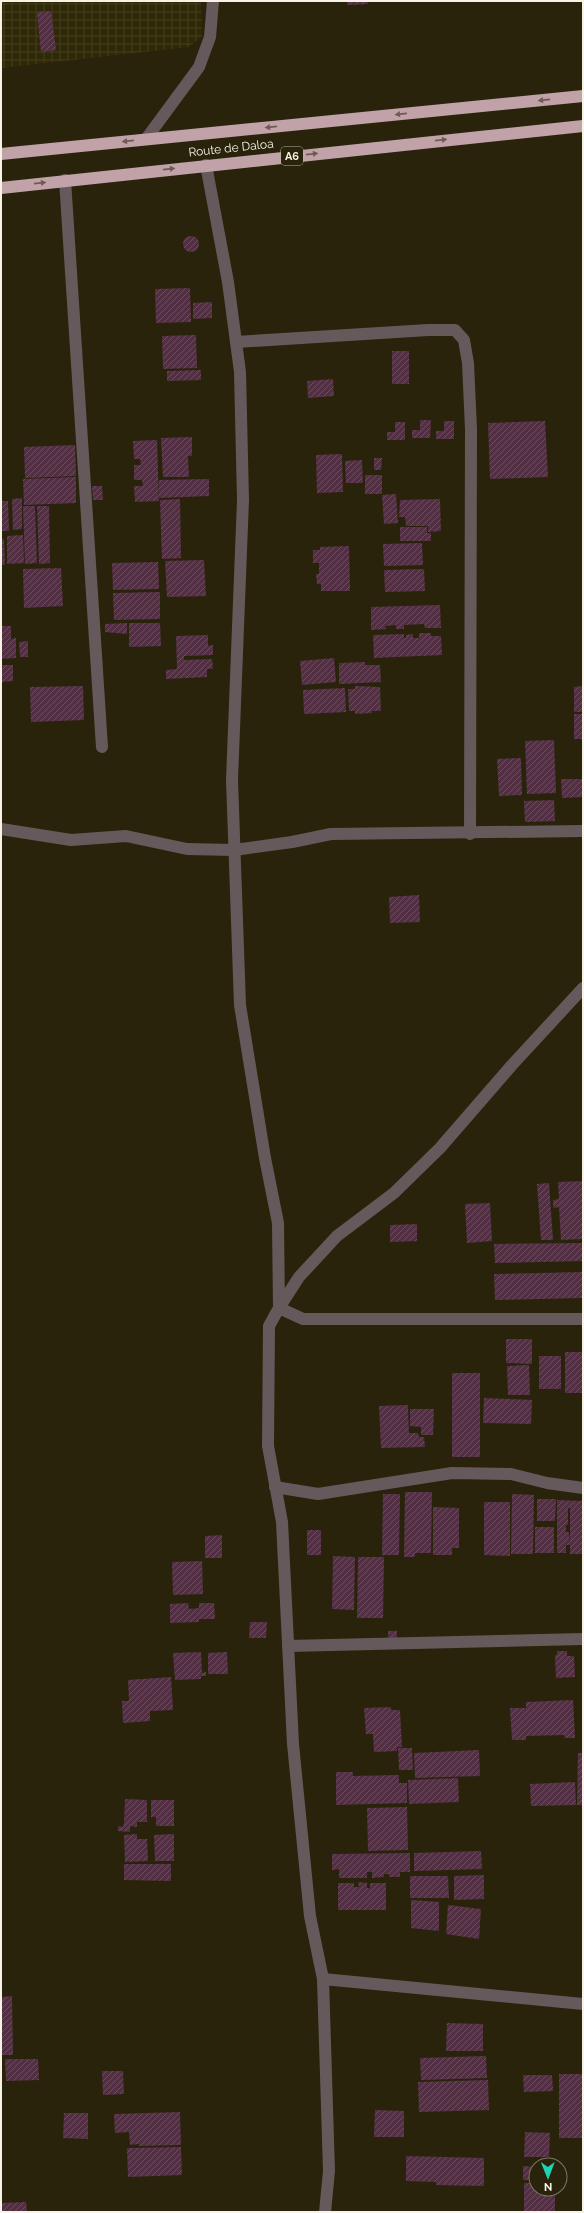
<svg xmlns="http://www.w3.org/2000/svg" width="584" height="2213" font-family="Raleway,sans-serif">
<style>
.industrial{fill:url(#industrial-grid)}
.building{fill:url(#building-hatch)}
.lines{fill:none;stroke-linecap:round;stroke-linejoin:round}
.minor{stroke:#66595b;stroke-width:12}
.highway{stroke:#c2a2a9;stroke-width:12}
.oneway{fill:#6e5c53}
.labels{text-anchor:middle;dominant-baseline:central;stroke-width:4;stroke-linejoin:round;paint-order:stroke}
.shield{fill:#29230c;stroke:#b9b5a5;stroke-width:1}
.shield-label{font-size:11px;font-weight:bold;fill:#f7f4e6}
.street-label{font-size:12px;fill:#f7f4e6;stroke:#29230c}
</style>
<defs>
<pattern id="industrial-grid" width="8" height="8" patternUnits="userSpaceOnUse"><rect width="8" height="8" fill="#302908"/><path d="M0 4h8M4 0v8" fill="none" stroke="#443e20"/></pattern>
<pattern id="building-hatch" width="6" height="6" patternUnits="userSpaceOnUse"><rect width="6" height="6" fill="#532f44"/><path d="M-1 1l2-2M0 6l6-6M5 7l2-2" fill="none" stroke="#6c4e5f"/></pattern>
</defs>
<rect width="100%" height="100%" fill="#29230c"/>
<path class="industrial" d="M1,1H201L202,36L189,47L1,68Z"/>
<g class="building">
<path d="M347,1H367L368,4L347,5Z"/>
<path d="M51,11L56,50L41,52L37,12Z"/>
<circle cx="191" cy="244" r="8"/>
<path d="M190,288L191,322L156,323L155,289Z"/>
<path d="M212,302V318L193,319V303Z"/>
<path d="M196,335L197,368L163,369L162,336Z"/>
<rect x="392" y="351" width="17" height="33"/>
<path d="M201,370V380L167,381V371Z"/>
<path d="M333,379L334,396L308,398L307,381Z"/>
<path d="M420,420H431L430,438H412V430H420Z"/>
<path d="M444,421H454V439H436V431H444Z"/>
<path d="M545,421L548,477L490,479L488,423Z"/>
<path d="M395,422H405V440H387V432H395Z"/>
<path d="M192,437V456H188L189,477H163L161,438Z"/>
<path d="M157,440L159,501L135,502L134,486H143L142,480H134V465H141L140,459H134L133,441Z"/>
<path d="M75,445L76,476L25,478L24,447Z"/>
<path d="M342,454L343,492L317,493L316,455Z"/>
<path d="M374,458H382L381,470H374Z"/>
<path d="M362,460L363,483H346L345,461Z"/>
<rect x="365" y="475" width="17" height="19"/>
<path d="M76,477V503L24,505L23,479Z"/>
<path d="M209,479V496L159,498V480Z"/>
<path d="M92,486H102L103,500H93Z"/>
<path d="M396,494L398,523L384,524L382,495Z"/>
<path d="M22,498V529L13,530L12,499Z"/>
<path d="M180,499L181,558L162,559L160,500Z"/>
<path d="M440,499L441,531L428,532V526H406L405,517H399L400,500Z"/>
<path d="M1,501H8L9,531H1Z"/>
<path d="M23,506H35L37,563L25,564Z"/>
<path d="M37,506H49L50,563L39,564Z"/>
<path d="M400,527H427V533H431V541H400Z"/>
<path d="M23,535L24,563L7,564V536Z"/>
<path d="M1,539H4L5,565H1Z"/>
<path d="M422,543L423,565L384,566L383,544Z"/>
<path d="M349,546L350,591H321V584H317L316,574H319V563H313V550H320V547Z"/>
<path d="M204,560L206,596L167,597L165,561Z"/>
<path d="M158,562L159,589L113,590L112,563Z"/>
<path d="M61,568L63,606L24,608L23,569Z"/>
<path d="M424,569L425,591L385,592L384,570Z"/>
<path d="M160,592V619L114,620L113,593Z"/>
<path d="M440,605L441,628H425L424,624L404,625V629H396V625L385,626L386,629L371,630V607Z"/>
<path d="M127,623V634L105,632V624Z"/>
<path d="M129,623H160L161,646L129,647Z"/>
<path d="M1,626H11V639L16,638V658L1,659Z"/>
<path d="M419,633H431V636H441L442,655L374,658L373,635L404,634V638H406V635L413,634V638H419Z"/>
<path d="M208,635V646L213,645V655L184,656V660L212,659L213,669H207V677L166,679V670L177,669L176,636Z"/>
<path d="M28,641V657H20L19,642Z"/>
<path d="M334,658L336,682L302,685L300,661Z"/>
<path d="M365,662V665H380L381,682L339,684V663Z"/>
<path d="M1,665H13V681L1,682Z"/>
<path d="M83,686L84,720L31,722L30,687Z"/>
<path d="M355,686L380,687L381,711H372V713L355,714V711H349L348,689H355Z"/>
<path d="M583,686V712H574V687Z"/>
<path d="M345,688L346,712L304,714L303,690Z"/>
<rect x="574" y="714" width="9" height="25"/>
<path d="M554,740L556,793L527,794L525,741Z"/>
<path d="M521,758L522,795L499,796L497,759Z"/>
<path d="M561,779H583V797L562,798Z"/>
<path d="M554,800L555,821L525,822L524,801Z"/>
<path d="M419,895L420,922L390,923L389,897Z"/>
<path d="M583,1181V1239L561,1240L559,1207L553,1208V1200L559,1199L558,1182Z"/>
<path d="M549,1183L553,1240H541L537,1184Z"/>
<path d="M490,1203L492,1241L467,1243L465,1204Z"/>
<path d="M417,1224V1241L390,1242V1225Z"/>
<path d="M583,1243V1261L495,1263L494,1244Z"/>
<path d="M583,1272V1298L495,1300L494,1274Z"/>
<path d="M506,1339H532V1364L506,1363Z"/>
<path d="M565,1352H583L582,1393H565Z"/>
<rect x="539" y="1356" width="22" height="33"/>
<path d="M529,1365L530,1395H508L507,1366Z"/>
<rect x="452" y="1373" width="28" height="84"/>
<path d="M484,1398L532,1400L531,1424L483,1423Z"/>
<path d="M408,1405L409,1433H418L419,1437H424L425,1447L381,1448L379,1406Z"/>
<path d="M410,1409H434L433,1435H421V1427L410,1426Z"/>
<path d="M405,1492H432L431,1553H415V1557H404Z"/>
<path d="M383,1494H400L399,1555H382Z"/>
<path d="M512,1494L534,1495L533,1554H511Z"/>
<path d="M537,1499H556L555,1521H537Z"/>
<path d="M557,1500L583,1501V1554H570V1508H568V1525H566V1532H569L570,1545H566V1553H557Z"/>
<path d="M484,1502H510V1556L484,1555Z"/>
<path d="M433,1507L459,1508V1548H452V1555H433Z"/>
<rect x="535" y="1527" width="19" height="26"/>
<rect x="307" y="1530" width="14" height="25"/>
<path d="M222,1535V1558H205V1536Z"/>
<path d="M333,1556L355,1557L354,1610L332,1609Z"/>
<path d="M358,1557H384L383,1618H357Z"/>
<path d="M202,1561L203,1594L173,1595L172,1562Z"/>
<path d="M188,1603L189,1609L199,1608V1617V1603H214L215,1619H199V1622L170,1623V1604Z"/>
<path d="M250,1622H267L266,1638H249Z"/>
<rect x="388" y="1631" width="9" height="10"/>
<path d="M557,1651H567V1656H574L575,1677L556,1678L555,1655H557Z"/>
<path d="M201,1652L202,1673L206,1672V1676H201V1679L175,1680L173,1653Z"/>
<path d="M227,1652L228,1674H208V1653Z"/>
<path d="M171,1677L173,1710L150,1711V1721L123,1723L122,1701H129L128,1680Z"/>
<path d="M573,1700L575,1738H565L564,1735L526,1736V1740H512L510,1708H526V1702Z"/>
<path d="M391,1707V1710H400L402,1747H397V1751L374,1752L373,1734H366L364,1708Z"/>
<path d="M398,1748H412L413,1770H399Z"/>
<path d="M479,1750L480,1776L415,1778L414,1753Z"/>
<path d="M578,1753H583V1805H577Z"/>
<path d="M336,1772H353V1776L399,1775V1783H407V1803L336,1805Z"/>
<path d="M458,1778L459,1802L409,1804L408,1780Z"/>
<path d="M575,1782L576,1805L531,1806L530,1784Z"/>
<path d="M125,1799L147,1800V1822H137V1827L130,1826V1832L118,1831V1826L123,1827L124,1823Z"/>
<path d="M151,1800H174V1826H156V1817H151Z"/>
<path d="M407,1807L408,1850L368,1851L367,1808Z"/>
<path d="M137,1834V1839H147L148,1861L125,1862L124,1835Z"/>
<path d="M174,1834V1861H155L154,1835Z"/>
<path d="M481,1851L482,1869L414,1871V1853Z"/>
<path d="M410,1853V1872H400V1877H389V1874H384V1877L372,1878V1872H367V1878H339V1869L332,1870V1854Z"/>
<path d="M124,1864H171V1881L124,1880Z"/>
<path d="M484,1875V1899L454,1900V1876Z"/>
<path d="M410,1876H448L449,1898H410Z"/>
<path d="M358,1882L367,1883V1888H370V1883H386V1910H338V1883H354V1887H359Z"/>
<path d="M411,1900L439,1902V1931L411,1928Z"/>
<path d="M448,1905L481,1909L479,1939L446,1934Z"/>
<path d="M12,1996L13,2055H1V1997Z"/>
<path d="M447,2023L483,2024V2051H446Z"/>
<path d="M486,2056L487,2078L421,2080L420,2058Z"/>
<path d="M5,2059H38L39,2080L6,2081Z"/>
<path d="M102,2071H123L124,2094L103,2095Z"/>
<rect x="559" y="2074" width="24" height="64"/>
<path d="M523,2075H552L553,2091L524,2092Z"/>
<path d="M488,2080L489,2110L419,2112L418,2082Z"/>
<path d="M375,2110L404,2111V2137H374Z"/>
<path d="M180,2112L181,2145L139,2146V2144L130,2145L129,2132L115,2133L114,2114Z"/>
<path d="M64,2113H88V2139L63,2138Z"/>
<path d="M525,2132L550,2133L549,2157H524Z"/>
<path d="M181,2147L182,2175L128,2177L127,2148Z"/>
<path d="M406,2156L484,2158V2186L436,2185V2182L406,2181Z"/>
<path d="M523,2166L536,2167V2180H523Z"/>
<path d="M524,2183H536V2189H555V2212H524Z"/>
<path d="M26,2202L27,2212H1V2203Z"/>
</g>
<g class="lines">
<g class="minor">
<path d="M146,139L199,67L210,37L213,1"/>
<path d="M206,165L228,282L240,372L243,500L232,780L240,1005L265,1158L278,1223L279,1308L269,1326L268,1446L282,1522L293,1744L310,1916L323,1979L329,2171L325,2212"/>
<path d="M65,180L102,747"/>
<path d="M236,342L428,330H455L464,340L468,363L471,429L470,834"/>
<path d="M1,829L71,840L126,836L187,849L234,850L292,842L331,834L583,831"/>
<path d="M583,988L512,1065L440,1148L394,1193L337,1236L299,1277L279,1308L303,1319H583"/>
<path d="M275,1487L318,1494L452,1473L511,1474L547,1483L583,1488"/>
<path d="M288,1646L583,1639"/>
<path d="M323,1979L583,2004"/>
</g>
<g class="highway">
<path d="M1,154L583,96"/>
<path d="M1,188L583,126"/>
</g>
</g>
<defs><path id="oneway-solid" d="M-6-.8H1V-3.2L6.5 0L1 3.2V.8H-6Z"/></defs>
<g class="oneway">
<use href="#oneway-solid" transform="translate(544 100) rotate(174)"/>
<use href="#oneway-solid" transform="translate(401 114) rotate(174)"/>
<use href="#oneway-solid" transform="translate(271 127) rotate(174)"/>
<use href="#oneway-solid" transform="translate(441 140) rotate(-6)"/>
<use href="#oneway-solid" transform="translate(128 141) rotate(174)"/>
<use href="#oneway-solid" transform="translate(312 154) rotate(-6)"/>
<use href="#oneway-solid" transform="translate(169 169) rotate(-6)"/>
<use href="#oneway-solid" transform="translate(40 183) rotate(-6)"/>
</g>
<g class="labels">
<rect class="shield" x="281" y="147" width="22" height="18" rx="3"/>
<g class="shield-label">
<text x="292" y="156">A6</text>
</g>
<g class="street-label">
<text transform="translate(231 148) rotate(-6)">Route de Daloa</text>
</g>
</g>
<rect width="584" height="2213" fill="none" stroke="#f7f4e6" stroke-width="4"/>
<g transform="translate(548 2177) rotate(179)"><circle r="19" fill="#29230c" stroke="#7b7763"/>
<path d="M0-3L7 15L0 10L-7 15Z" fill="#1dd5b1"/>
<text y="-6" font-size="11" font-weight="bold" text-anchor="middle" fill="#f7f4e6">N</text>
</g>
</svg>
